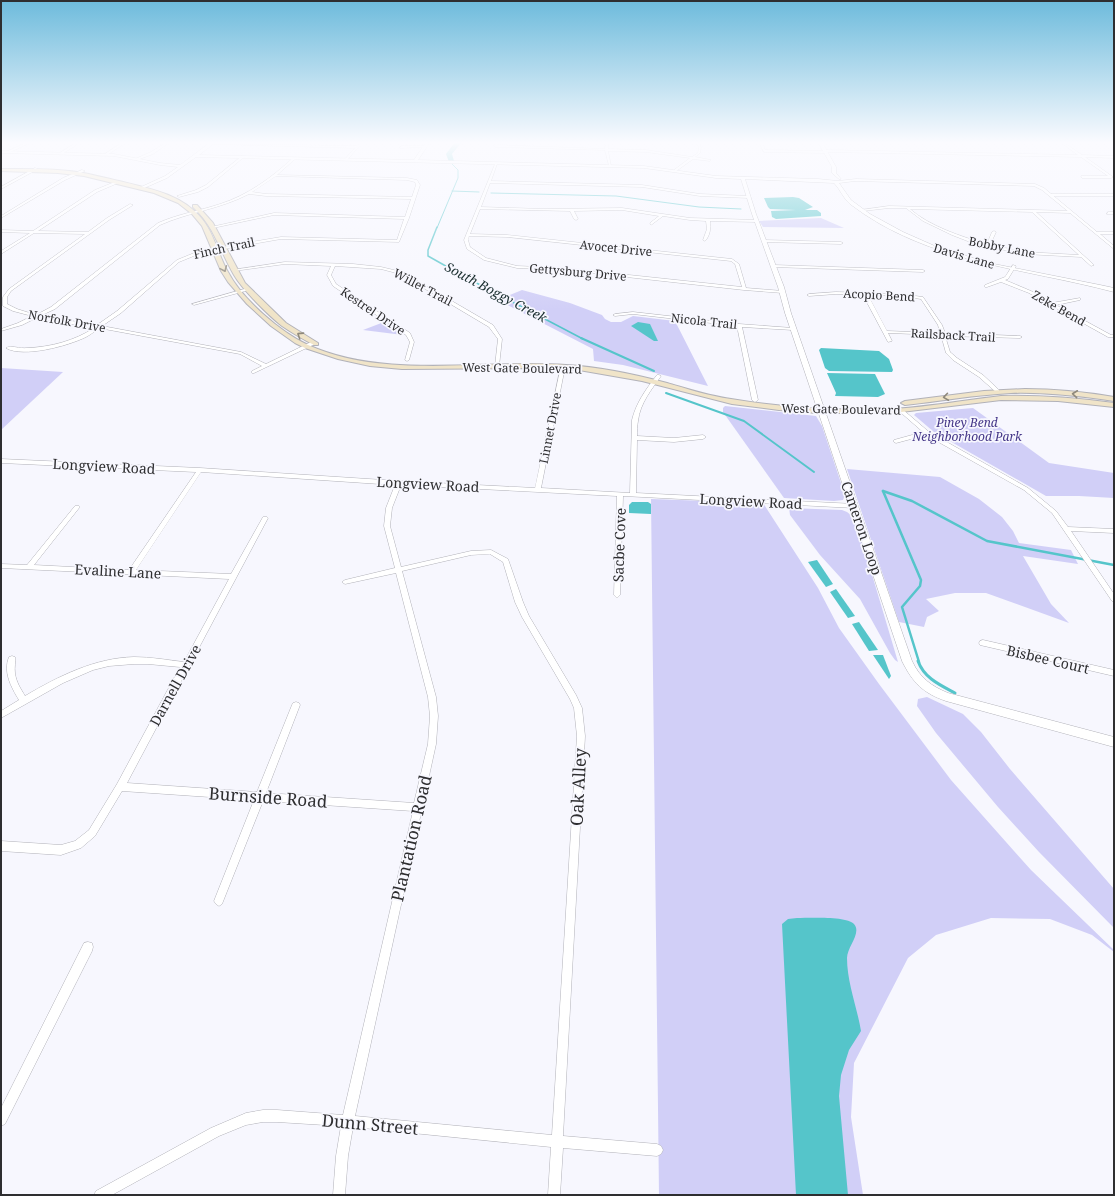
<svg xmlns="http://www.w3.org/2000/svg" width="1115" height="1196" font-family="'Noto Serif',serif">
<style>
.green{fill:#d1cff7}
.water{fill:#55c5ca}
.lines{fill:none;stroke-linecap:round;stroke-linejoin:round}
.stream-far4{stroke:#55c5ca;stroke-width:1}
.stream-far3{stroke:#55c5ca;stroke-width:1.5}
.stream-far2{stroke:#55c5ca;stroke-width:2}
.stream-far1{stroke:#55c5ca;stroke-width:2.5}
.stream{stroke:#55c5ca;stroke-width:3}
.river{fill:#55c5ca;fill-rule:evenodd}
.minor-casing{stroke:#b2b2b9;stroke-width:1}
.tertiary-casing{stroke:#b2b2b9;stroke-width:1}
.secondary-casing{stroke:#b2b2b9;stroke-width:2}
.minor{fill:#fff;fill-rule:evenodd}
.tertiary{fill:#fff;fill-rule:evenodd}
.secondary{fill:#f0e4c8;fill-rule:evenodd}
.oneway{stroke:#8f897c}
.labels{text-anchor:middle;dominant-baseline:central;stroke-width:3.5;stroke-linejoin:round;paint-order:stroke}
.far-street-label{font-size:12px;fill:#2e2e30;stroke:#f7f7fe}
.far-park-label{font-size:12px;font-style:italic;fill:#443688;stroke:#f7f7fe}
.far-water-label{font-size:13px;font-style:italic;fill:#192d2e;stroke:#f7f7fe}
.street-label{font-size:14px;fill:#2e2e30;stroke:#f7f7fe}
.near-street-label{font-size:17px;fill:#2e2e30;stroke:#f7f7fe}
</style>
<rect width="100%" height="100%" fill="#f7f7fe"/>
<g class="green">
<path d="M821,218L844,228L763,227L759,221Z"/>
<path d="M522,290L570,303L602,315L605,319L611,322H621L633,316L675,321L708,386L623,365L594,361L593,349L498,300Z"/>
<path d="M384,322L403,335L363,330Z"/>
<path d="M1,368L63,372L1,430Z"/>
<path d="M725,406L816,416L822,426L845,495L843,500L834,501L784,498L723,412V408Z"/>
<path d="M973,408L1049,463L1114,473V498L1079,496H1046L934,432L914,415L916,413Z"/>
<path d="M847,469L940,477L979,499L1002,517L1013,531L1019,543L1071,550L1078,564L1023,556L1051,604L1069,623L986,593H955L926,599L939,611L927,617L924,627L899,622Z"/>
<path d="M651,499L763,503L818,588L839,628L879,684L951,780L1031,870L1114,950V952L1092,935L1050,919L991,918L936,935L908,958L854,1063L851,1117L863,1195H659Z"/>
<path d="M789,508L842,510L847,512L852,516L865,551L898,662L895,660L890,653L860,599L820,555L790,515Z"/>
<path d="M927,697L963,714L981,732L1010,769L1114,889V928L1039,852L998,807L936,733L917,706L918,699Z"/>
</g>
<g class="water">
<path d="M793,197L799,198L813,207L805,210H817L821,213V216L776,219L772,217L771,211L796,210L770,209L768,207L764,198Z"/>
<path d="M638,322L650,324L658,341H654L631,326Z"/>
<path d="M821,348L879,351L889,359L893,370L892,372L829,371L825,368L819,350Z"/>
<path d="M827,373L875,374L885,394L878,397L835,396L836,393Z"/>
<path d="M632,502H648L651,504V514L629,513V505Z"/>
<path d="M817,560L833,584L826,587L808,562Z"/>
<path d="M836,589L855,616L848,618L830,592Z"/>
<path d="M859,622L878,650L869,651L852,624Z"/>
<path d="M873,655H883L891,676L889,679Z"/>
<path d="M797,918C809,918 847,916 854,924C862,933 847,947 847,958C847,982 857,1007 861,1031L849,1050L841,1075L839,1096L848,1195H796L782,924L788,919Z"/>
</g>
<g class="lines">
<g class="stream-far4">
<path d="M452,191L479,192"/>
<path d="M491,193L616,196L699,207L741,209"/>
<path d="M437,228L458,178V170L452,164"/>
</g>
<path class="stream-far3" d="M437,227L428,250V256L467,278L583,339"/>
<g class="stream-far2">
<path d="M581,338L654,371"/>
<path d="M666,393L744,421L814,472"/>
</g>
<g class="stream-far1">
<path d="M883,491L912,501L987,541L1114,565"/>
<path d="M883,491L921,580L920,586L902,607L919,662"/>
</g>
<path class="stream" d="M918,661C924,678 940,685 955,693"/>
<path class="river" d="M455,142H462L452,154L454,161L449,162L446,154Z"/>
<g class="minor-casing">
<g id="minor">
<path d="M28,142H32L8,153L6,152Z"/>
<path d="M77,142H81L62,154L60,153Z"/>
<path d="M123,142H127L107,155L105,154Z"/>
<path d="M167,142H170L153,154L137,160L135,159L151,152Z"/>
<path d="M360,142H363L346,161L345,159L355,148L211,144L357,146Z"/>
<path d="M495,142H498L497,145L605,149L606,142H608V149L646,150L692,157L698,153L699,147L695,142H698L701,147L700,153L695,157L711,160L710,161L693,159L675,172L674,170L690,158L646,152L608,151L611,166L610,167L609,166L605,150L495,147L494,146Z"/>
<path d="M759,142H762L765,150L825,151L826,150L1078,155L1060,142H1063L1082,155L1114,156V158L1085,157L1113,177L1111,178H1082L1081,176H1108L1081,157L827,152L826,153L764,152Z"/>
<path d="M401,146H425L426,147L400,148Z"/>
<path d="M242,156L244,157L208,187L198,192L179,197L177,196L196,190L206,185Z"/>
<path d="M293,158L295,159L277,175L407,178L417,180L420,185L409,218L399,242L281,239L201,253L179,262L121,313L102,326L241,352L266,364L311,342H315V344L254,373H252V371L262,366L240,354L99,328C95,331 90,335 86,337C68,346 23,358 6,348C11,345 20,349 27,348C51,347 74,341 94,328L36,318L22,325L1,331V329L18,323L32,316L13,311L3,306V297L9,289L85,234L34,233L1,254V251L30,233L1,232V230L33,231L95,190L117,181L118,183L97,192L38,231L88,232L107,218L130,204L133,205L109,220L11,291L7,297V304L17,309L36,315L51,307L158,223C178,214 199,211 220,204C248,195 271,178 293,158ZM276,176L407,180L415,182L416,185L412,197L266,194L252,192ZM249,194L266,196L411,199L405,217L274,213L211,227L213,228L274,215L404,219L397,240L281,237L199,251L177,260L117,311L97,325L40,316L55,309L160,225C189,212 221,209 249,194Z"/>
<path d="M496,163L497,164L491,181L642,185L700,194L749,196L751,197L749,198L700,196L642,187L490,183L481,207L544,209L622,208L690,218L757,220L759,221L757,222L710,221C711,228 710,236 705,241L703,240L707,229L706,221L690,220L663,216L651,225L650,223L659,216L622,210L574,211L578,219L576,220L574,219L570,211L480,209L470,234L507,235L732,259L739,264L746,288L783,291L785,292L783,293L744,290L563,270L517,268L484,260L467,249L464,240L495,164ZM469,236L507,237L731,261L735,264L742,287L563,268L517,266L486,258L470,247L468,240Z"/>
<path d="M35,168L38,169L1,189V187Z"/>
<path d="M82,170L85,171L65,180L1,218V216L63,178Z"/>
<path d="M1051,194H1114V196H1050Z"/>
<path d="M889,206L1071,211L1070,213L1036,212L1094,265L1091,266L1081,257L1025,254L989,247L970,242L952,235L923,221L906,208H889L863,211L861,210ZM910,209L1032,212L1079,255L1025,252L990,245L996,232L994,231L992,232L987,244C962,237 929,226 910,209Z"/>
<path d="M1108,212H1114V214H1107Z"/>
<path d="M764,240L841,242L843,243L841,244L763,242V240Z"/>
<path d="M285,262L353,264L381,267L402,272L493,325L502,339L499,366L497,367L495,366L498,339L489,327L400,274L381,269L335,266L331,275L336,284L410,333L414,342L409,360L407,361L405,360L410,342L406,335L333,286L327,275L331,266L285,264L234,271L232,270Z"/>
<path d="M774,265L923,270L925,271L923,272L773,267V265Z"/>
<path d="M1013,265L1016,266L1008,279L1005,280L1031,291L1052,303L1080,298V300L1056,305L1111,335H1114V337H1108L1029,293L1001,282L987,287H985V285L1005,277Z"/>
<path d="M248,288L250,289L249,290L194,305L192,304Z"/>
<path d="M836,292L900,294L923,297L942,325L945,333L1020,336L1022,337L1020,338L945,336L950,352L957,358L983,375L999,390V392L997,393L979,377L953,360L946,353L941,335L888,333L892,341L888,342L863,295L836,294L809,296L807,295L809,294ZM868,295L900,296L921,299L938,325L940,333L887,331Z"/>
<path d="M633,312L739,324L793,328L795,329L793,330L742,327L758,400L755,402L752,400L737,326L633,314L615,316L613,315L615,314Z"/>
<path d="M561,366L565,367L541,488L630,493L632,420C636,403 646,389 657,375H659L661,376C652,389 640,403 638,421C637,426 637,431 637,436L674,438L703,435L706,437L703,439L674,442L637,440L636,493L855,504L858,506L855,508L623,496L620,595L617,598L614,595L617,496L401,485L392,508L390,526L401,567L471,551L491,550L508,559L523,602L529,616L576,695L582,708L585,736L563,1136L657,1144L661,1146L663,1150L661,1154L657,1156L563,1148L560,1195H548L551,1147L353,1127L348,1156L345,1195H333L336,1156L341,1126L277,1122H263L246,1125L219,1136L112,1195H94L96,1191L211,1128L246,1113L263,1110H277L343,1115L413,811L263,801L222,904L219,906L216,904L214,901L254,800L122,791L95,836L81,848L61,855L1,851V841L61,845L75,841L89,830L117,784L180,667L148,664H134L109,666L93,670L63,683L1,718V711L19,700C11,687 3,672 9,657L12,656L15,657C16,662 14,667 15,673C16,682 21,689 25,696C59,676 95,658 134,657C151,657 167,660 184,662L229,579L1,568V564L27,565L75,506H79L80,507L79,508L34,565L129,570L196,472L1,463V459L200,468L399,481L535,488ZM201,472L395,485L386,508L384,526L395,568L345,580L342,582L345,584L396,573L428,697L430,716L428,744L414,803L266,793L300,705L299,703L296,702L293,703L292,705L257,792L127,783L268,518L267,517H263L231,574L136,570ZM490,554L503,562L515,602L522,617L570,699L574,708L577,736L552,1135L355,1116L436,744L438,716L436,697L402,571L471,555Z"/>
<path d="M901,408L929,432L1028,488L1056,511L1068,527L1114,529V533L1071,531L1114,594V602L1112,601L1052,513L1024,490L926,435L896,443L894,442V440L923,432L899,411L898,410Z"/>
<path d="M983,640L1114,670V676L980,645L979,643L980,641Z"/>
<path d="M88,942L92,943L93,947L92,951L5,1124L1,1126V1108L84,943Z"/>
</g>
</g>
<g class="tertiary-casing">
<g id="tertiary">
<path d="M211,142H216L199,155L414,160L426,142H430L418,160L644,166L716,176L818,179L838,181L856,179L1035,184L1044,188L1097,232H1114V234H1100L1114,246V249L1042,190L1034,186L855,181L839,183L851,200L870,214L903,232L937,247L989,263L1100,285L1114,288V292C1024,268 927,263 850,204C843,198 840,189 834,183L745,179L756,214L784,287L791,313L912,661C920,678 931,686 948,693L1114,737V747L946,701C923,693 913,683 902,661L785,313L778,287L752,214L741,179L716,178L644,168L196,157L167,178L142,189L141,187L165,176L178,167L160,165L114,156L1,153V151L114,154L160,163L180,165Z"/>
<path d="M818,142H822L836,167V173L841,179H839L832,173V167Z"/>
</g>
</g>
<g class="secondary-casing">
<g id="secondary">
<path d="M1,169C26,169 52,168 77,172C91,174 105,178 119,181C148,188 182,194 202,219C215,235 218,255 228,272C242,299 280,332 308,345C385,380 483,359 566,365C600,367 634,374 667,383C688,389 709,396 731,399C784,408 839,411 893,409C929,407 965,400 1001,396C1039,395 1076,398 1114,403V407L1058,401L1001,400L893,413H817L779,410L732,404L642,381L579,370L534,368L402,369L370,366L338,359L305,348L295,343L271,326L247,304L228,282L221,271L202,226L192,214L178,203L154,193L84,176L58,173L1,171Z"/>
<path d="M193,205H197L213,223L245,283L286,323L318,343V345H314C303,339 292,333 282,326C269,316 242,289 234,275C220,251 214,226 193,207Z"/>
<path d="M1025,389C1055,389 1085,392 1114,397V401C1080,396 1046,392 1011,393C975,395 940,401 905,405L901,403L905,401L984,391Z"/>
</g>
</g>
<use href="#minor" class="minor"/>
<use href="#tertiary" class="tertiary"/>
<use href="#secondary" class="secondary"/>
</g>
<defs><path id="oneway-chevron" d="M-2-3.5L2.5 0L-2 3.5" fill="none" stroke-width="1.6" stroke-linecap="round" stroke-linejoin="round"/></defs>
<g class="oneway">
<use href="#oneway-chevron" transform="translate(224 269) rotate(66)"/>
<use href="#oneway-chevron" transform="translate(300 335) rotate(-147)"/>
<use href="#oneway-chevron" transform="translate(1075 394) rotate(-174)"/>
<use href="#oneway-chevron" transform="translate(946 397) rotate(172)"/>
</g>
<linearGradient id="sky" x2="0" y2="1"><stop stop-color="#6dbbdc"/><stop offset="0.46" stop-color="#fbfbff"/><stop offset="1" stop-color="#fbfbff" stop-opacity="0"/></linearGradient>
<rect width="1115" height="310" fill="url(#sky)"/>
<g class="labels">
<g class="far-street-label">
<text transform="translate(1002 247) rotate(11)">Bobby Lane</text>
<text transform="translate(224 248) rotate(-12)">Finch Trail</text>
<text transform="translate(616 248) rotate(6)">Avocet Drive</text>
<text transform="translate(964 256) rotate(16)">Davis Lane</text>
<text transform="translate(578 272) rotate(5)">Gettysburg Drive</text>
<text transform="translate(423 287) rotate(28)">Willet Trail</text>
<text transform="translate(879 295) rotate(3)">Acopio Bend</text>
<text transform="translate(1059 308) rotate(29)">Zeke Bend</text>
<text transform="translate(373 311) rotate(34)">Kestrel Drive</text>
<text transform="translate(67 321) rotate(10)">Norfolk Drive</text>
<text transform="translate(704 321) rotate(6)">Nicola Trail</text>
<text transform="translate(953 335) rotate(3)">Railsback Trail</text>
<text transform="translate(522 368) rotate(1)">West Gate Boulevard</text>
<text transform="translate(841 409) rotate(1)">West Gate Boulevard</text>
<text transform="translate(550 428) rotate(-79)">Linnet Drive</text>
</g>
<g class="far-park-label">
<text x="967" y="422">Piney Bend<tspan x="967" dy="14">Neighborhood Park</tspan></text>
</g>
<g class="far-water-label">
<text transform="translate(496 292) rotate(28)">South Boggy Creek</text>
</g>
<g class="street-label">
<text transform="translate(104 466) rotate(3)">Longview Road</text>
<text transform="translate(428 484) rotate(3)">Longview Road</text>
<text transform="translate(751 501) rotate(3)">Longview Road</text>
<text transform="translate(862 528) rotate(71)">Cameron Loop</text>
<text transform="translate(619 545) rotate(-88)">Sacbe Cove</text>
<text transform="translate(118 571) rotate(3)">Evaline Lane</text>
<text transform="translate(1048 659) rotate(13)">Bisbee Court</text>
<text transform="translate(175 685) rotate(-61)">Darnell Drive</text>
</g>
<g class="near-street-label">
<text transform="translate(578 787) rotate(-87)">Oak Alley</text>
<text transform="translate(268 797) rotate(4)">Burnside Road</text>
<text transform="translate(411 838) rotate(-77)">Plantation Road</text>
<text transform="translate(370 1124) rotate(5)">Dunn Street</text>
</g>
</g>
<rect width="1115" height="1196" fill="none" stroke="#2e2e30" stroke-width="4"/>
</svg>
